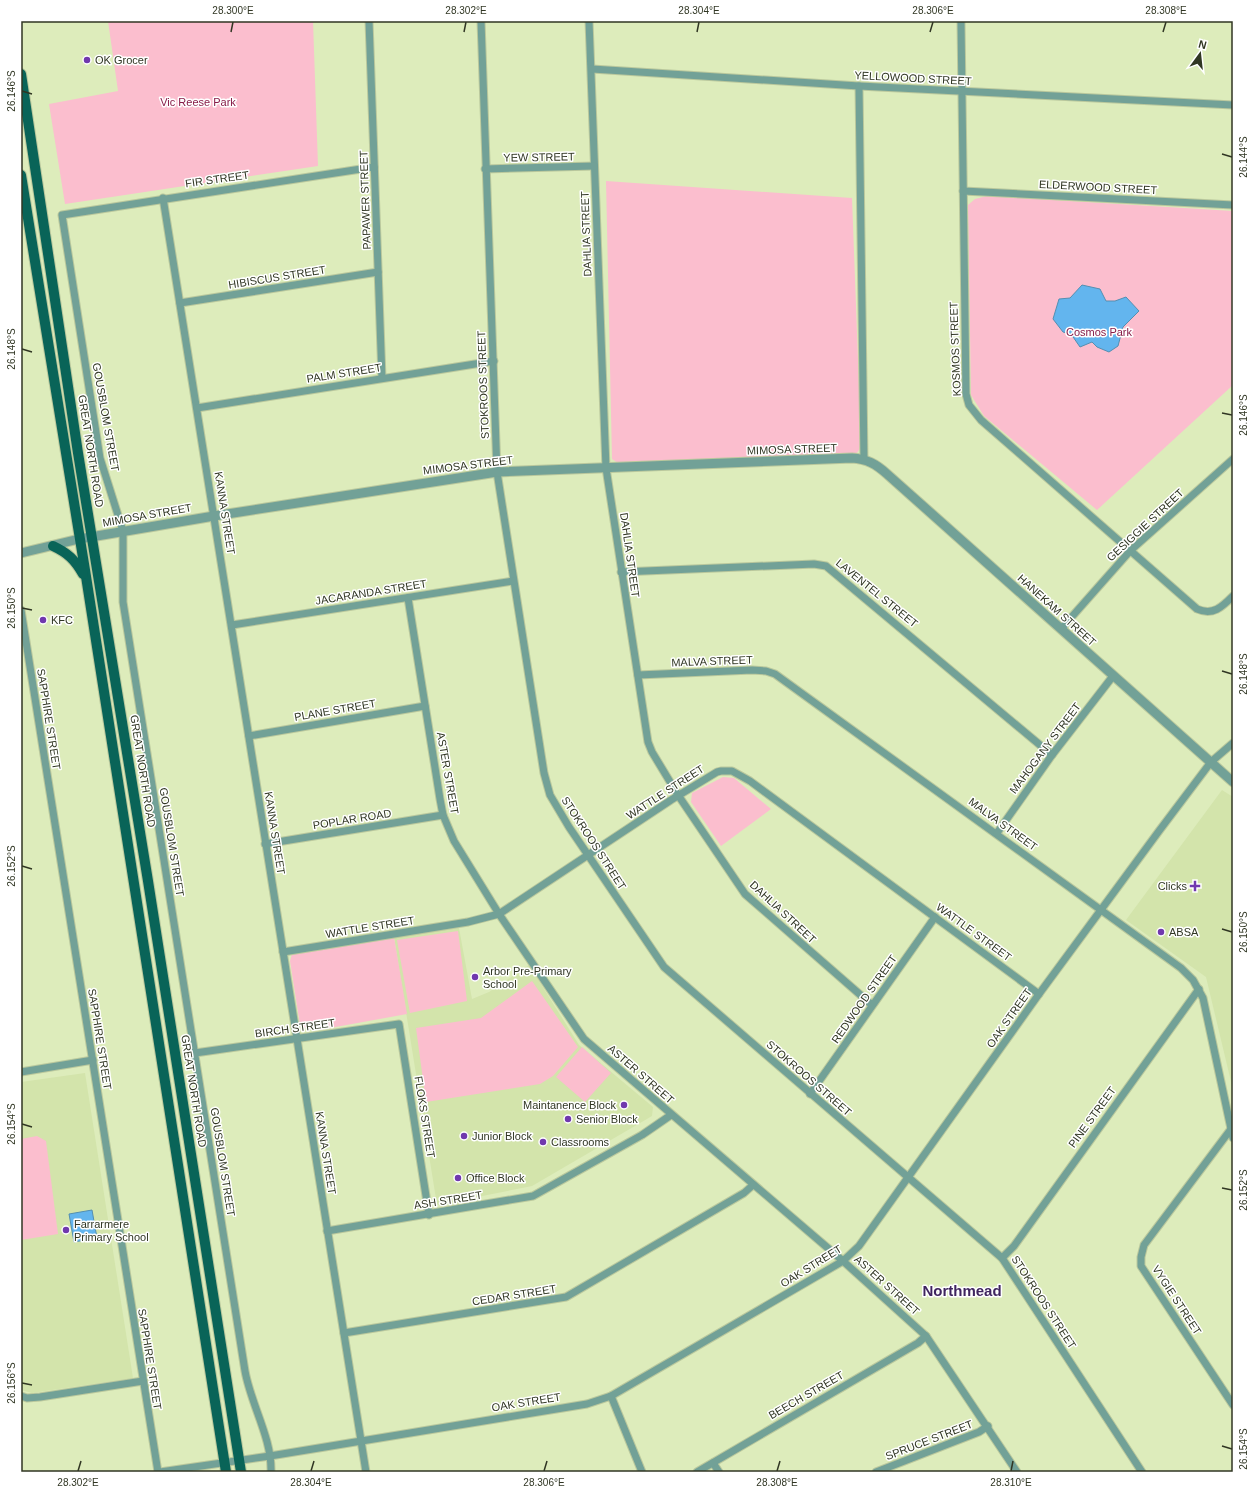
<svg xmlns="http://www.w3.org/2000/svg" width="1254" height="1493" font-family="Arial,sans-serif">
<style>
.built{fill:#d3e4ab}
.green{fill:#fbbece}
.water{fill:#63b5ee;stroke:#548fb1}
.lines{fill:none;stroke-linecap:round;stroke-linejoin:round}
.minor-casing{stroke:#bac89d;stroke-width:9}
.tertiary-casing{stroke:#bac89d;stroke-width:11}
.primary-casing{stroke:#bac89d;stroke-width:12}
.minor{stroke:#72a197;stroke-width:7}
.tertiary{stroke:#72a197;stroke-width:9}
.primary{stroke:#096458;stroke-width:10}
.ticks{fill:none;stroke:#303623;stroke-width:1.5}
.poi-dot{fill:#7038ae;stroke:#fff;stroke-width:1.5}
.labels{text-anchor:middle;dominant-baseline:central;stroke-width:3;stroke-linejoin:round;paint-order:stroke}
.poi-label{font-size:11px;fill:#303623;stroke:#fff;text-anchor:start}
.street-label{font-size:11px;fill:#303623;stroke:#fff}
.park-label{font-size:11px;fill:#871c48;stroke:#fff}
.district-label{font-size:15px;font-weight:bold;fill:#3f255f;stroke:#fff}
.neatline{fill:none;stroke:#303623;stroke-width:1.5}
.ticks-label{font-size:10px;text-anchor:middle;fill:#303623}
</style>
<rect width="100%" height="100%" fill="#ddecbb"/>
<g class="built">
<path d="M1222,790L1233,797V1090L1206,977L1126,920Z"/>
<path d="M459,928L472,999L489,992L529,965L579,1045L653,1107L652,1116L532,1186L437,1205L394,937Z"/>
<path d="M85,1073L133,1378L32,1393L21,1390V1082Z"/>
</g>
<g class="green">
<path d="M108,21H313L318,166L65,204L49,104L118,91Z"/>
<path d="M606,181L852,198L861,441L859,450L856,454L618,463L612,459Z"/>
<path d="M987,196L1233,211V385L1097,510L984,416L971,395L968,205L975,199Z"/>
<path d="M723,777L734,778L771,809L721,846L691,802L692,793Z"/>
<path d="M458,931L467,1001L410,1013L397,940Z"/>
<path d="M394,937L407,1014L319,1030L308,1029L300,1025L290,961L292,954Z"/>
<path d="M532,981L578,1047L553,1076L540,1084L426,1102L416,1028L481,1018Z"/>
<path d="M582,1047L611,1073L585,1102L556,1077Z"/>
<path d="M37,1136L46,1141L58,1234L21,1240V1139Z"/>
</g>
<g class="water">
<path d="M1082,285L1100,289L1106,301H1115L1126,297L1139,311L1123,327L1118,346L1109,352L1097,347L1092,342L1080,347L1071,334L1063,332L1053,319L1059,299L1070,298Z"/>
<path d="M92,1210L97,1238L74,1242L69,1214Z"/>
</g>
<g class="lines">
<g class="minor-casing">
<g id="minor">
<path d="M369,21L382,378"/>
<path d="M481,21L497,472L544,773L550,795L569,827L664,967L1002,1258L1142,1472"/>
<path d="M589,21L606,468L648,742L652,752L678,795L745,894L872,1005"/>
<path d="M961,21L966,394L969,405L981,420L1197,609C1213,616 1222,607 1233,596"/>
<path d="M592,69L859,86L1233,105"/>
<path d="M859,86L864,460"/>
<path d="M485,169L594,166"/>
<path d="M963,191L1233,205"/>
<path d="M163,198L366,1472"/>
<path d="M180,303L378,272"/>
<path d="M197,408L494,361"/>
<path d="M621,572L814,564L826,566L1052,755"/>
<path d="M408,598L440,799L443,815L454,841L499,914L584,1039L843,1261L926,1336L1017,1472"/>
<path d="M21,610L158,1472"/>
<path d="M232,625L513,581"/>
<path d="M1061,629L1130,551L1233,459"/>
<path d="M638,675L752,670L766,671L775,674L1181,968L1193,980L1203,998L1233,1138"/>
<path d="M249,736L425,706"/>
<path d="M997,833L1052,755L1113,676"/>
<path d="M265,844L443,815"/>
<path d="M283,952L468,922L499,914L671,800L717,772L721,771H732L750,781L1039,994"/>
<path d="M195,1053L399,1024L429,1215"/>
<path d="M21,1072L93,1060"/>
<path d="M810,1094L935,917"/>
<path d="M1231,1129L1144,1245L1141,1257V1266L1233,1405"/>
<path d="M327,1231L533,1196L642,1135L671,1115"/>
<path d="M1002,1258L1014,1246L1199,989"/>
<path d="M344,1333L566,1297L744,1193L753,1185"/>
<path d="M21,1396L27,1398L40,1397L143,1381"/>
<path d="M611,1396L642,1472"/>
<path d="M713,1463L719,1472"/>
<path d="M160,1472L270,1456L587,1404L611,1396L843,1261L859,1246L1039,994L1159,831L1211,762L1233,743"/>
<path d="M271,1472C272,1438 251,1405 245,1371L123,602V531L100,458L62,215L374,167"/>
<path d="M697,1472L918,1343L926,1336"/>
<path d="M876,1472L979,1432L988,1426"/>
</g>
</g>
<g class="tertiary-casing">
<path id="tertiary" d="M21,553L79,539L214,516L497,472L852,458C867,459 876,464 887,474L1233,782"/>
</g>
<g class="primary-casing">
<g id="primary">
<path d="M21,74L78,453L148,881L241,1472"/>
<path d="M21,175L85,570L226,1472"/>
<path d="M53,546C68,553 75,560 83,574"/>
</g>
</g>
<use href="#minor" class="minor"/>
<use href="#tertiary" class="tertiary"/>
<use href="#primary" class="primary"/>
</g>
<path class="ticks" d="M231,32L233,22M464,32L466,22M697,32L699,22M930,32L933,22M1163,32L1166,22M22,91L32,94M1222,154L1232,157M22,349L32,352M1222,413L1232,415M22,608L32,610M1222,671L1232,674M22,866L32,869M1222,929L1232,932M22,1124L32,1127M1222,1188L1232,1190M22,1383L32,1385M1222,1446L1232,1449M78,1471L81,1461M311,1471L314,1461M544,1471L547,1461M777,1471L780,1461M1011,1471L1013,1461"/>
<g class="poi-dot">
<circle cx="87" cy="60" r="4"/>
<circle cx="43" cy="620" r="4"/>
<path d="M1193 880h4v4h4v4h-4v4h-4v-4h-4v-4h4z"/>
<circle cx="1161" cy="932" r="4"/>
<circle cx="475" cy="977" r="4"/>
<circle cx="624" cy="1105" r="4"/>
<circle cx="568" cy="1119" r="4"/>
<circle cx="464" cy="1136" r="4"/>
<circle cx="543" cy="1142" r="4"/>
<circle cx="458" cy="1178" r="4"/>
<circle cx="66" cy="1230" r="4"/>
</g>
<g class="labels">
<g class="poi-label">
<text x="95" y="60">OK Grocer</text>
<text x="51" y="620">KFC</text>
<text x="1187" y="886" text-anchor="end">Clicks</text>
<text x="1169" y="932">ABSA</text>
<text x="483" y="971">Arbor Pre-Primary<tspan x="483" dy="13">School</tspan></text>
<text x="616" y="1105" text-anchor="end">Maintanence Block</text>
<text x="576" y="1119">Senior Block</text>
<text x="472" y="1136">Junior Block</text>
<text x="551" y="1142">Classrooms</text>
<text x="466" y="1178">Office Block</text>
<text x="74" y="1224">Farrarmere<tspan x="74" dy="13">Primary School</tspan></text>
</g>
<g class="street-label">
<text transform="translate(913 78) rotate(3)">YELLOWOOD STREET</text>
<text transform="translate(539 157) rotate(-1)">YEW STREET</text>
<text transform="translate(217 179) rotate(-8)">FIR STREET</text>
<text transform="translate(1098 187) rotate(3)">ELDERWOOD STREET</text>
<text transform="translate(365 200) rotate(-92)">PAPAWER STREET</text>
<text transform="translate(586 234) rotate(-92)">DAHLIA STREET</text>
<text transform="translate(277 277) rotate(-9)">HIBISCUS STREET</text>
<text transform="translate(955 349) rotate(-92)">KOSMOS STREET</text>
<text transform="translate(344 373) rotate(-9)">PALM STREET</text>
<text transform="translate(483 385) rotate(-92)">STOKROOS STREET</text>
<text transform="translate(106 417) rotate(80)">GOUSBLOM STREET</text>
<text transform="translate(792 449) rotate(-2)">MIMOSA STREET</text>
<text transform="translate(91 451) rotate(81)">GREAT NORTH ROAD</text>
<text transform="translate(468 465) rotate(-7)">MIMOSA STREET</text>
<text transform="translate(225 513) rotate(81)">KANNA STREET</text>
<text transform="translate(147 515) rotate(-10)">MIMOSA STREET</text>
<text transform="translate(1145 525) rotate(-43)">GESIGGIE STREET</text>
<text transform="translate(630 555) rotate(82)">DAHLIA STREET</text>
<text transform="translate(371 592) rotate(-9)">JACARANDA STREET</text>
<text transform="translate(877 593) rotate(39)">LAVENTEL STREET</text>
<text transform="translate(1057 610) rotate(42)">HANEKAM STREET</text>
<text transform="translate(712 661) rotate(-2)">MALVA STREET</text>
<text transform="translate(335 710) rotate(-10)">PLANE STREET</text>
<text transform="translate(49 719) rotate(81)">SAPPHIRE STREET</text>
<text transform="translate(1045 748) rotate(-53)">MAHOGANY STREET</text>
<text transform="translate(143 771) rotate(81)">GREAT NORTH ROAD</text>
<text transform="translate(448 773) rotate(80)">ASTER STREET</text>
<text transform="translate(665 792) rotate(-33)">WATTLE STREET</text>
<text transform="translate(352 819) rotate(-9)">POPLAR ROAD</text>
<text transform="translate(1003 824) rotate(36)">MALVA STREET</text>
<text transform="translate(275 833) rotate(81)">KANNA STREET</text>
<text transform="translate(172 842) rotate(81)">GOUSBLOM STREET</text>
<text transform="translate(594 843) rotate(57)">STOKROOS STREET</text>
<text transform="translate(783 912) rotate(43)">DAHLIA STREET</text>
<text transform="translate(370 927) rotate(-9)">WATTLE STREET</text>
<text transform="translate(974 932) rotate(36)">WATTLE STREET</text>
<text transform="translate(864 999) rotate(-55)">REDWOOD STREET</text>
<text transform="translate(1009 1018) rotate(-55)">OAK STREET</text>
<text transform="translate(295 1028) rotate(-8)">BIRCH STREET</text>
<text transform="translate(100 1039) rotate(81)">SAPPHIRE STREET</text>
<text transform="translate(641 1074) rotate(41)">ASTER STREET</text>
<text transform="translate(809 1078) rotate(41)">STOKROOS STREET</text>
<text transform="translate(194 1091) rotate(81)">GREAT NORTH ROAD</text>
<text transform="translate(425 1117) rotate(81)">FLOKS STREET</text>
<text transform="translate(1092 1117) rotate(-54)">PINE STREET</text>
<text transform="translate(326 1153) rotate(81)">KANNA STREET</text>
<text transform="translate(223 1162) rotate(81)">GOUSBLOM STREET</text>
<text transform="translate(448 1200) rotate(-9)">ASH STREET</text>
<text transform="translate(811 1266) rotate(-32)">OAK STREET</text>
<text transform="translate(887 1285) rotate(42)">ASTER STREET</text>
<text transform="translate(514 1295) rotate(-9)">CEDAR STREET</text>
<text transform="translate(1177 1300) rotate(57)">VYGIE STREET</text>
<text transform="translate(1044 1302) rotate(57)">STOKROOS STREET</text>
<text transform="translate(150 1359) rotate(81)">SAPPHIRE STREET</text>
<text transform="translate(806 1395) rotate(-30)">BEECH STREET</text>
<text transform="translate(526 1402) rotate(-9)">OAK STREET</text>
<text transform="translate(929 1440) rotate(-21)">SPRUCE STREET</text>
</g>
<g class="park-label">
<text x="198" y="102">Vic Reese Park</text>
<text x="1099" y="332">Cosmos Park</text>
</g>
<g class="district-label">
<text x="962" y="1290">Northmead</text>
</g>
</g>
<rect width="1254" height="1493" fill="none" stroke="#ffffff" stroke-width="44"/>
<g transform="translate(1200 54) rotate(15)" stroke="#ffffff" stroke-width="3" paint-order="stroke">
<path d="M0-3L7 15L0 10L-7 15Z" fill="#303623"/>
<text y="-6" font-size="11" font-weight="bold" text-anchor="middle" fill="#303623">N</text>
</g>
<rect x="22" y="22" width="1210" height="1449" class="neatline"/>
<g class="ticks-label">
<text x="233" y="14">28.300°E</text>
<text x="466" y="14">28.302°E</text>
<text x="699" y="14">28.304°E</text>
<text x="933" y="14">28.306°E</text>
<text x="1166" y="14">28.308°E</text>
<text transform="translate(11 91) rotate(-90)" y="4">26.146°S</text>
<text transform="translate(1243 157) rotate(-90)" y="4">26.144°S</text>
<text transform="translate(11 349) rotate(-90)" y="4">26.148°S</text>
<text transform="translate(1243 415) rotate(-90)" y="4">26.146°S</text>
<text transform="translate(11 608) rotate(-90)" y="4">26.150°S</text>
<text transform="translate(1243 674) rotate(-90)" y="4">26.148°S</text>
<text transform="translate(11 866) rotate(-90)" y="4">26.152°S</text>
<text transform="translate(1243 932) rotate(-90)" y="4">26.150°S</text>
<text transform="translate(11 1124) rotate(-90)" y="4">26.154°S</text>
<text transform="translate(1243 1190) rotate(-90)" y="4">26.152°S</text>
<text transform="translate(11 1383) rotate(-90)" y="4">26.156°S</text>
<text transform="translate(1243 1449) rotate(-90)" y="4">26.154°S</text>
<text x="78" y="1486">28.302°E</text>
<text x="311" y="1486">28.304°E</text>
<text x="544" y="1486">28.306°E</text>
<text x="777" y="1486">28.308°E</text>
<text x="1011" y="1486">28.310°E</text>
</g>
</svg>
